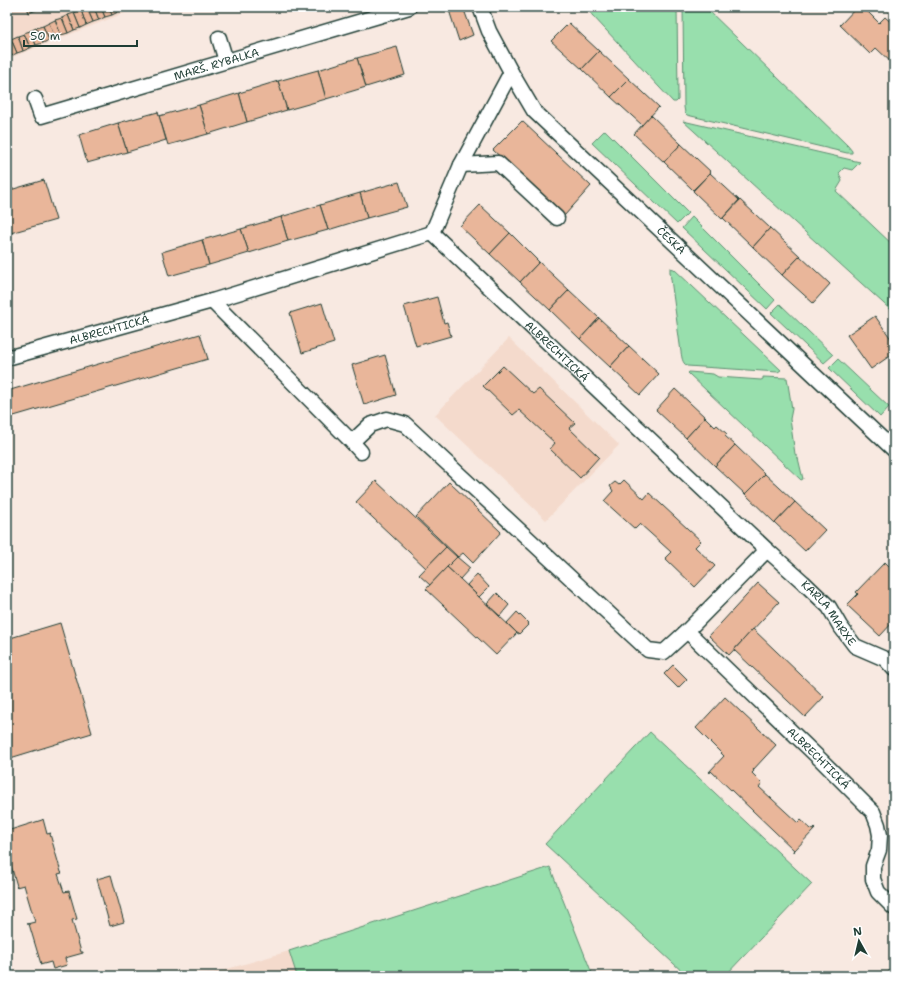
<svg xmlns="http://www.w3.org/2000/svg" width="901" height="983" font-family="'Shantell Sans',sans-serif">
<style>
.built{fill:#f4dacc}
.green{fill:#98dfad;stroke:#5c8e70}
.building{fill:#e9b69a;stroke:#1f3d34}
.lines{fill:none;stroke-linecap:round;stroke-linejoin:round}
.street-casing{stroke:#1f3d34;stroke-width:17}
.street{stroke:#fff;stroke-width:14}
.labels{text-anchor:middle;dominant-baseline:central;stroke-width:3;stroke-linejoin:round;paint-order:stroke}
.street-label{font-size:11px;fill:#1f3d34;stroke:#fff}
</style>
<rect width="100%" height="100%" fill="#f8e9e1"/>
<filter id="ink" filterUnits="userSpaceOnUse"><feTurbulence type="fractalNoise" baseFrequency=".025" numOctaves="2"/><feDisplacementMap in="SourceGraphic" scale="8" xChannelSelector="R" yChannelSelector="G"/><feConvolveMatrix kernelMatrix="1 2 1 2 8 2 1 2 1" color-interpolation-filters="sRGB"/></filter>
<g filter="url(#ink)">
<g class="built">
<path d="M7,7H140L7,59Z"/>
<path d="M509,338L619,445L546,520L435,415Z"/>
<path d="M289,951L297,976H203Z"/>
</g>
<g class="green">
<path d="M587,7H677L678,97V100L676,102H673L592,15Z"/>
<path d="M683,7H705L848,146L852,151V153H847L687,115L685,113L684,107Z"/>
<path d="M683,121L860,162L852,170L844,168L839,173L842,181L836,191L894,246V313Z"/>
<path d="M605,130L688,213L677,224L592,143Z"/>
<path d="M692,217L775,300L767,309L682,228Z"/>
<path d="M670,268L674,269L781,370L778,372L687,366C682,362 682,358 681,352L670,272Z"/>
<path d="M780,304L833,355L824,363L771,313Z"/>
<path d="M838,359L889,407L880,417L829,368Z"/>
<path d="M689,372L713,374L718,377L761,380L763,379V377L787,378L792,409L790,419L795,454L798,458L803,479L801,480L689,374L688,373Z"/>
<path d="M650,732L812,884L725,976H687L545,844Z"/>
<path d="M550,867L593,976H297L289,951Z"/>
</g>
<g class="building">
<path d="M27,7H43L29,13Z"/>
<path d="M88,7H94L99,20L93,22L87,8Z"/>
<path d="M94,7H101L105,17L99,20Z"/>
<path d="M101,7H109L112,15L105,17Z"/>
<path d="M109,7H116L118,12L112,15Z"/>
<path d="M448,7H463L473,35L459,41Z"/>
<path d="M857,7H863L879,23L885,17L894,25V65L876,48L870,54L840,25Z"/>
<path d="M87,8L93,22L86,25L81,10Z"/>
<path d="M81,10L86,25L80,28L74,13Z"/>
<path d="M74,13L80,28L74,30L68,15Z"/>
<path d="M68,15L74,30L68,33L62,18Z"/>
<path d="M62,18L68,33L61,35L55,20Z"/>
<path d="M55,20L61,35L55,38L49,23Z"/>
<path d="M49,23L55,38L49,40L43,26Z"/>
<path d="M569,23L599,51L582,69L551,41Z"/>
<path d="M43,26L49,40L43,43L36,28Z"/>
<path d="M36,28L43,43L36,45L30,31Z"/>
<path d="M30,31L36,45L30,48L24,33Z"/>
<path d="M24,34L30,48L23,51L18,36Z"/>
<path d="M18,36L23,51L17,53L11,39Z"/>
<path d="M11,39L17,53L11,56L7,47V41Z"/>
<path d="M397,47L405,75L366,87L357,58Z"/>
<path d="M599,51L629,79L611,97L582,69Z"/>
<path d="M357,58L366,87L326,99L318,70Z"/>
<path d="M318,70L326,99L287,110L278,81Z"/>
<path d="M629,79L659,107L642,125L611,97Z"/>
<path d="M278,81L287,110L247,122L239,93Z"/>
<path d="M239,93L247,122L208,134L199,105Z"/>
<path d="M199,105L208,134L168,145L159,116Z"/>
<path d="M158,112L166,140L127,152L118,123Z"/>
<path d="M651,115L681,144L664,162L634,134Z"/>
<path d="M522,121L591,186L564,216L493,150Z"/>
<path d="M118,123L127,152L87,163L79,135Z"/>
<path d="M681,144L711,172L693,190L664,162Z"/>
<path d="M710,173L739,200L722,219L693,191Z"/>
<path d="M44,180L56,220L7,234V191Z"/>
<path d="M399,182L407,207L367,218L360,193Z"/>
<path d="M360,193L367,218L328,230L320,205Z"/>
<path d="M740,200L770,228L753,247L723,218Z"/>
<path d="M320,205L328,230L288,241L281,217Z"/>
<path d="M480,205L510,233L490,254L460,226Z"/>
<path d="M281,217L288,241L249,253L241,229Z"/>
<path d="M770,228L800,256L782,275L753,247Z"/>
<path d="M241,229L249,253L209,265L202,240Z"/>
<path d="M510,233L539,262L520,282L490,254Z"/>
<path d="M202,240L209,265L169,276L162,252Z"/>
<path d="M800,256L830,284L813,303L782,275Z"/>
<path d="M539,262L569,290L550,310L520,282Z"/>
<path d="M569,290L599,318L580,339L550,310Z"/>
<path d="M437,297L444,323L447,322L451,336L416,346L404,306Z"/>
<path d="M322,303L334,343L302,353L290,313Z"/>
<path d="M875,316L894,343V353L871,369L847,335Z"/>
<path d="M599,318L629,346L610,367L580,339Z"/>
<path d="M200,334L208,359L7,418V391Z"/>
<path d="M629,346L659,374L640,395L610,367Z"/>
<path d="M385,355L396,395L364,405L352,365Z"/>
<path d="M503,366L533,394L539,389L575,423L569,428L599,457L580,478L550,449L555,443L519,410L513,415L483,386Z"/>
<path d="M675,389L705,417L686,438L656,410Z"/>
<path d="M705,417L715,427L717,425L727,434L725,436L735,445L715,466L686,438Z"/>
<path d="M735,445L765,474L745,494L715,466Z"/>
<path d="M765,474L795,502L775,523L745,494Z"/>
<path d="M624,480L644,499L649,493L701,541L695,547L715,566L695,587L665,558L671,552L640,524L635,529L604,501L613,491L610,486L615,482L619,485Z"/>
<path d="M376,481L446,547L426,568L356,502Z"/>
<path d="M449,482L501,532L473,563L463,553L458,557L416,517Z"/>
<path d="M795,502L825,530L805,551L775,523Z"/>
<path d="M446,547L457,557L430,585L419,575Z"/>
<path d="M457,557L470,568L460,579L447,567Z"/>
<path d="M885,562L894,571V621L880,636L847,605L858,594L856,592Z"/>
<path d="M447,567L460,579L517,633L496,655L426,589Z"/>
<path d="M477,574L489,587L479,597L467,585Z"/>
<path d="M758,583L779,602L729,655L709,636Z"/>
<path d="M497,593L509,605L500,616L487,604Z"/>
<path d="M517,612L529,624L519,634L517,633L507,623Z"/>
<path d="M60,623L92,733L7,759V639Z"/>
<path d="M753,629L824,697L805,717L734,650Z"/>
<path d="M673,665L687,679L678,688L664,674Z"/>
<path d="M725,697L776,745L753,770L754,771L752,773L762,783L759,787L798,823L801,820L811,829L813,830L814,828L815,829L793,852V851L794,850L711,771L710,773L709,772L724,756L696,728Z"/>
<path d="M43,819L47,834L51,833L50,834L61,872L62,873L58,874L64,892L69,891L77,919L72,920L81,952H83V953L65,958L67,965L53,969L51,962L40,965L41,964L29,924H27L35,922L24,885L16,887L17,886L7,852V831L42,820Z"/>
<path d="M111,875L124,922L110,926L97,879Z"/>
</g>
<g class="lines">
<g class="street-casing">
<g id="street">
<path id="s1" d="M480,7L489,31L511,72L534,111L894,450"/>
<path d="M219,38L226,61"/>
<path id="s2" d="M35,99L41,116L409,7"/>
<path d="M461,165L498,163L557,218"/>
<path d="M432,233L461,165L511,72"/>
<path d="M212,301L352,442L370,425L387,419L405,424L648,650L664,652L687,631L767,550"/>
<path id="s3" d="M7,358L212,301L432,233L767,550L803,582L829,607L840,626L855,646L885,659L894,669"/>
<path d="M352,442L361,452"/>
<path id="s4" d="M687,631L821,760L873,812L878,825L880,835L879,850L873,866V879L878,892L894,908"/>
</g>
</g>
<use href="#street" class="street"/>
</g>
</g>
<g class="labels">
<g class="street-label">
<text stroke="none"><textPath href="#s2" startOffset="201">MARŠ. RYBALKA</textPath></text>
<text stroke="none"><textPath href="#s1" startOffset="306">ČESKÁ</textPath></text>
<text stroke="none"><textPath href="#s3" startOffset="106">ALBRECHTICKÁ</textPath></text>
<text stroke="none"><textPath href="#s3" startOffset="615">ALBRECHTICKÁ</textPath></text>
<text stroke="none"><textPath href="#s3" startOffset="993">KARLA MARXE</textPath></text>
<text stroke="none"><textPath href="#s4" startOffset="183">ALBRECHTICKÁ</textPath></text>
</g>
</g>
<rect width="901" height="983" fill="none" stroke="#fff" stroke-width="24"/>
<rect x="12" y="12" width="877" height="959" fill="none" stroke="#1f3d34" stroke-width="1.5" filter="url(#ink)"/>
<g transform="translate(859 941) rotate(352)" stroke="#ffffff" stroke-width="3" paint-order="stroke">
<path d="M0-3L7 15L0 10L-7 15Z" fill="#1f3d34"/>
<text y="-6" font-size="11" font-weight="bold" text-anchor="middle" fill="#1f3d34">N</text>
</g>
<path d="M24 40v6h113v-6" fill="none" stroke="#1f3d34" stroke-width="2"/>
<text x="30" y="40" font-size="12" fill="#1f3d34" stroke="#ffffff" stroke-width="3" paint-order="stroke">50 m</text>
</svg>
